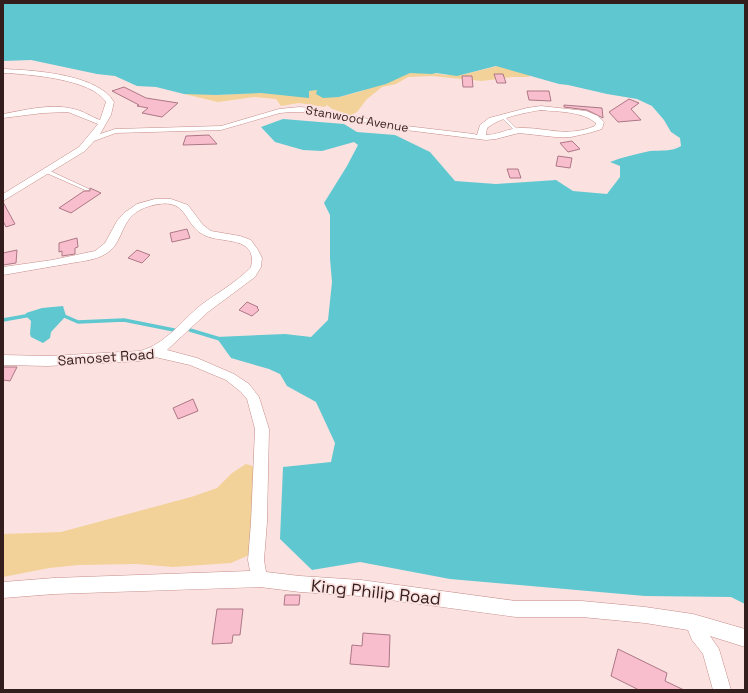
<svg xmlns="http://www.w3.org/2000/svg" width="748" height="693" font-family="'Space Grotesk',sans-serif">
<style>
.green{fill:#f2d298}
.water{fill:#5fc7d0}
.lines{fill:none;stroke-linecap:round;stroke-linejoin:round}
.stream{stroke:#5fc7d0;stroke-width:3.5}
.building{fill:#f9becd;stroke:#ad7785}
.lane-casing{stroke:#c58d89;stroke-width:1}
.street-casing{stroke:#c58d89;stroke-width:1}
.lane{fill:#fff;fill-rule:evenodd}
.street{fill:#fff;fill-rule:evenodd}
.labels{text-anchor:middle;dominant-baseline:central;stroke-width:3.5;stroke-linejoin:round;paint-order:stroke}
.far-street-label{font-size:12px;fill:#341e1d;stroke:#fbe2e0}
.street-label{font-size:14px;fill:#341e1d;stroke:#fbe2e0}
.near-street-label{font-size:17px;fill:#341e1d;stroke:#fbe2e0}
</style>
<rect width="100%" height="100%" fill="#fbe2e0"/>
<g class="green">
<path d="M498,66L531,73L529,77H512L482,81L432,76L408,77L396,84L382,87L367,99L357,112L351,115L332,109L327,105L325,107L299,103L281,106L276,99L254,97L218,102L184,94L199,93L219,95L319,89L339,97L359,92L409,73L426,72L446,75H461Z"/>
<path d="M246,464L256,467L255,514L250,536L249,555L231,563L173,567L137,564L79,565L49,568L3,577V534L61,532L191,497L217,488L232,473Z"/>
</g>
<g class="water">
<path d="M3,3H745V604L731,597L645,596L450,579L360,562L312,570L280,539L283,467L331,462L335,443L316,402L287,386L280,374L269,369L231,358L216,337L285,334L311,337L328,320L332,282L330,259V215L324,203L347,166L358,145L354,142L322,151L303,150L275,142L261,127L283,119L344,124L357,132L395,135L430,152L455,181L496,184L556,180L573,191L607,194L620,177V166L610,162C623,157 637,154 650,151C661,150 671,152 681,146L680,138L671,132L664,120L652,106L637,99L607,94L568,85L559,84L496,66L457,76L436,73L432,74L410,73L386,84L339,97L323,98L316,94L317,90L309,91V98L261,93L216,95L184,94L156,87L137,86L115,76L97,74L31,60L3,61Z"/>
<path d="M63,306L66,316L51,332L50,338L43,343L31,337L30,334L31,321L27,317L26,313L42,308Z"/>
</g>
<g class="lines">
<g class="stream">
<path d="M62,315L78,322L124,320L174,330"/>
<path d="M3,320L31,315"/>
<path d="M190,330L220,339"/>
</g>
</g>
<g class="building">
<path d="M494,74H503L506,83H497Z"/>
<path d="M462,76H472L473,87H463Z"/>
<path d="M124,87L146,98L178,103L162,117L142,113L148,108L137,106L139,105L112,91Z"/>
<path d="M527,91H549L551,101L529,100Z"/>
<path d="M629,99L639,103L631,109L641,120L618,122L609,112Z"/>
<path d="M564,105L602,108L603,118L587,110L564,107Z"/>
<path d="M209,135L217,144L183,145L186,136Z"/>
<path d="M572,141L580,149L568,152L560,143Z"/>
<path d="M558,156L572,158L570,168L556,166Z"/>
<path d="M507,169H518L521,178H510Z"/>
<path d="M90,188L101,193L71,213L59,208L84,191H90Z"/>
<path d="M3,202L15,224L6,227L3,221Z"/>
<path d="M187,229L190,238L172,242L170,233Z"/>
<path d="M77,238L78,247L75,248V254L62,256V251L59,252V243Z"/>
<path d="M17,250L16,263L3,265V253Z"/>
<path d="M137,250L150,255L142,263L128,258Z"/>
<path d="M247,302L258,307L257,308L259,310L252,316L239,310Z"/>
<path d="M3,367H17L10,381L3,380Z"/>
<path d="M193,399L198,411L178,419L173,408Z"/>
<path d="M285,595H300L299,605H284Z"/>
<path d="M217,609H243L240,635H233L232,643L212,644Z"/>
<path d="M363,633L390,635L389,667L350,664L352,645L362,646Z"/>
<path d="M618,649L667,673L665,681L684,690H639L611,676Z"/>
</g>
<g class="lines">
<g class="lane-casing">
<g id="lane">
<path d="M502,116H504L517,129V131H515L502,118Z"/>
<path d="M44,170H48L89,189V190H85L44,172Z"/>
</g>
</g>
<g class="street-casing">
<g id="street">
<path d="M3,69C32,70 98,74 114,102L111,115L100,134L115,129L221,126L279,109L299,107L311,108L406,126L474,134L477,135L480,125L489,118L527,108L541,106L586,111L598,116L604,122L602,129L589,133L571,137H555L519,133L496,139L486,140L406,130L311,112H291L280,113L221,130L116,133L94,141L85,151L3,201V194L79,147L98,124L68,112L43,113L3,118V114C25,110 52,103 74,109C84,111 91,117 100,120L106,102C92,79 28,74 3,73ZM541,110C558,112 582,111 596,123L595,126C565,138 547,127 519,128C507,129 497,135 486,135L487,128C501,117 523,113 541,110Z"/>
<path d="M155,199H171L188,205L203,225L211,231L240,236L251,240L258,250L262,258L261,267L255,277L208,312L167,350L197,358L234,374L249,384L259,397L269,429L267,522L264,560L266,572L300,576L361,580L516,601H582L645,607L693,614L745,629V647L710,636L719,649L731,690H713L703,654L692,640L688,630L645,623L582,617H516L361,596L300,592L260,587L54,594L3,598V582L54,578L250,571L248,560L251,522L255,429L247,399L241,392L226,380L190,365L155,357L140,361L48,366L3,365V355L48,356L140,351C166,344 181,321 201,305C217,293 237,282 251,267C258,235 221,244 204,235C182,224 189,195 150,206C118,215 126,241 107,253C97,260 83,261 72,263C49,267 26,271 3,275V267L52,260L95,251L105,243L117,221L124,213L137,204Z"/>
</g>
</g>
<use href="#lane" class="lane"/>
<use href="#street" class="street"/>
</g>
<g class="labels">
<g class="far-street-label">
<text transform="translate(357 119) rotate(10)">Stanwood Avenue</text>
</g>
<g class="street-label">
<text transform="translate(106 357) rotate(-4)">Samoset Road</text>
</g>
<g class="near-street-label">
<text transform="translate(376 592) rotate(6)">King Philip Road</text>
</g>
</g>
<rect width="748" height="693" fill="none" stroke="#341e1d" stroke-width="8"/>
</svg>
